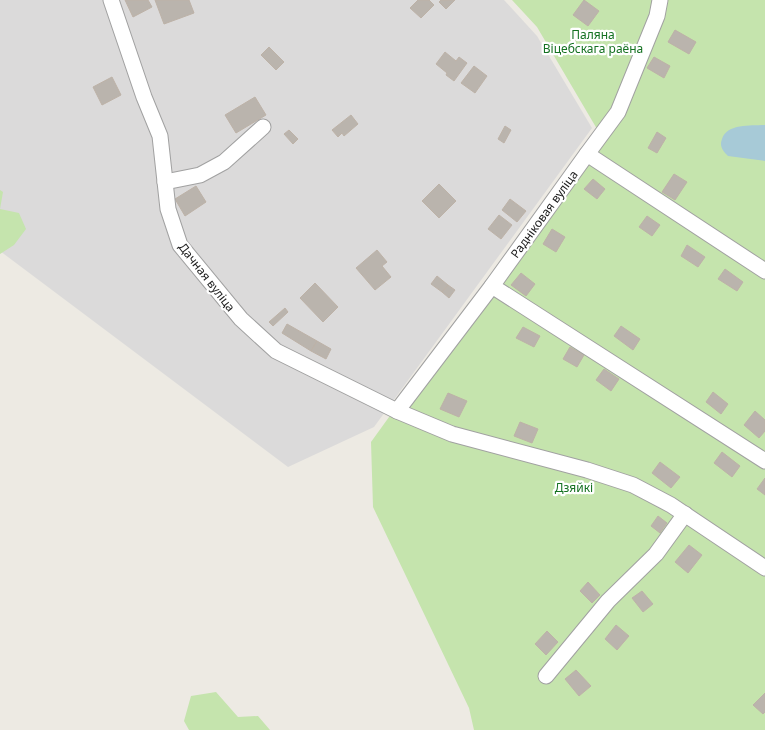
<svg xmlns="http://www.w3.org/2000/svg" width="765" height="730" font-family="'Noto Sans',sans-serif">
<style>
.residential{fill:#dbdada}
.grass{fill:#c5e4ad}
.water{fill:#a7cad7}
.building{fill:#bab4ad;stroke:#bdb2a7}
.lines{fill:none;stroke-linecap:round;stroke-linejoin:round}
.minor-casing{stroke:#a1a1a1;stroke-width:17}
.minor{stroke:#fff;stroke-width:15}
.labels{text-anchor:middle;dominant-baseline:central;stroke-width:4.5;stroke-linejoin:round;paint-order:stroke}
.park-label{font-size:12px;fill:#147121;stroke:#fff}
.street-label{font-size:12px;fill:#1d1d1d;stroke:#fff}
</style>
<rect width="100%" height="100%" fill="#edeae3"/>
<path class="residential" d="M0,0H504L537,36L592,128L374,427L288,467L0,251Z"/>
<g class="grass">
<path d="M512,0H765V730H474L469,708L373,507L371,442L597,129L537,27Z"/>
<path d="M0,190L3,192L0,209L19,213L26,229L14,245L0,254Z"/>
<path d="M216,692L238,717L258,716L270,730H189L184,721L191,696Z"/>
</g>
<path class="water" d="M765,125V161L728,156C723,151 719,146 722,139C727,123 752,126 765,125Z"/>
<g class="building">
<path d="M125,0H148L152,7L133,17Z"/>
<path d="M155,0H189L194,13L164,24Z"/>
<path d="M418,0H429L434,5L421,18L410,8Z"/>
<path d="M441,0H455L446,9L439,2Z"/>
<path d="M584,0L599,11L588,26L573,15Z"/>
<path d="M675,30L696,42L689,54L668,42Z"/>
<path d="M269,47L284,62L276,70L261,55Z"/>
<path d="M445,52L456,61L459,57L467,63L454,81L446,75L447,73L436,64Z"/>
<path d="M654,57L670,66L664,78L647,68Z"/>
<path d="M474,66L487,76L475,93L461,83Z"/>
<path d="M112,77L121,95L102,105L93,87Z"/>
<path d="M255,97L266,115L236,133L225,115Z"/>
<path d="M351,115L358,124L344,136L342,133L338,137L332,130Z"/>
<path d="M505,126L511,130L504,143L498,139Z"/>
<path d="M289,130L298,139L293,144L284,134Z"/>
<path d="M657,132L666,138L657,153L648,148Z"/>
<path d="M674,174L687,182L675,200L662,192Z"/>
<path d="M593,179L605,189L597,199L584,189Z"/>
<path d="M439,184L456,201L439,218L422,201Z"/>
<path d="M196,186L206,202L185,216L175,199Z"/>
<path d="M510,199L526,211L517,222L502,210Z"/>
<path d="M499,215L512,225L501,239L488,229Z"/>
<path d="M647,216L660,225L652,236L639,227Z"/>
<path d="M552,229L565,237L556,252L543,244Z"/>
<path d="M687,245L705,257L698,267L681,256Z"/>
<path d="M377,250L387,262L382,266L391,277L375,290L356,268Z"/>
<path d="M725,269L743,282L737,291L718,279Z"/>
<path d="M521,273L535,284L526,296L511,285Z"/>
<path d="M437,276L448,285L442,292L431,284Z"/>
<path d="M315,283L338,307L323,322L300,298Z"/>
<path d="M448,285L455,290L449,298L442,292Z"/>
<path d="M285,308L288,312L273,326L269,322Z"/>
<path d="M287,324L317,341L311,351L282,333Z"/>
<path d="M621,326L640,339L633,350L614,336Z"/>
<path d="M523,327L540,336L534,347L516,338Z"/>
<path d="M317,341L331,349L326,359L311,351Z"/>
<path d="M570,347L584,355L577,367L563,359Z"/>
<path d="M604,369L619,379L611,391L596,380Z"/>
<path d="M713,392L728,404L721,414L706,402Z"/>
<path d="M448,393L467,401L459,417L440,409Z"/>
<path d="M755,411L765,420V431L759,438L744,425Z"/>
<path d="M520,422L538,429L532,443L514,436Z"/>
<path d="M722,452L740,466L732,477L714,463Z"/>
<path d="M660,462L680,477L671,488L652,473Z"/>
<path d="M765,478V495L757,489Z"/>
<path d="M658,516L667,523L660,533L651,526Z"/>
<path d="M689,545L702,555L688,573L675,562Z"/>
<path d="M588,582L600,595L592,603L580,591Z"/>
<path d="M642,591L653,604L643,612L632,598Z"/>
<path d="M616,625L629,636L617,650L605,639Z"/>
<path d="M547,631L558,642L546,655L535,644Z"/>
<path d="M576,670L591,686L579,696L565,679Z"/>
<path d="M765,693V712L763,714L753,705Z"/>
</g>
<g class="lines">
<g class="minor-casing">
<g id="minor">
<path d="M111,0L144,97L160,136L168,209L180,245L241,319L276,351L397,411L452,434L587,470L633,485L671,505L765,568"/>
<path d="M587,154L765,271"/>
<path d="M165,182L200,175L224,162L263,127"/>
<path d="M492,286L765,461"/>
<path d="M397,411L492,286L587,154L618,112L657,16L660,0"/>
<path d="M546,676L608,601L656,554L685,514"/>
</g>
</g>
<use href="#minor" class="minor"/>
</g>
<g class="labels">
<g class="park-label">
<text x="593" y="34">Паляна<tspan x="593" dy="14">Віцебскага раёна</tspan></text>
<text x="574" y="487">Дзяйкі</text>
</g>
<g class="street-label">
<text transform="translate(544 214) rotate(-54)">Радніковая вуліца</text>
<text transform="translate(207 277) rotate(52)">Дачная вуліца</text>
</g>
</g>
</svg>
